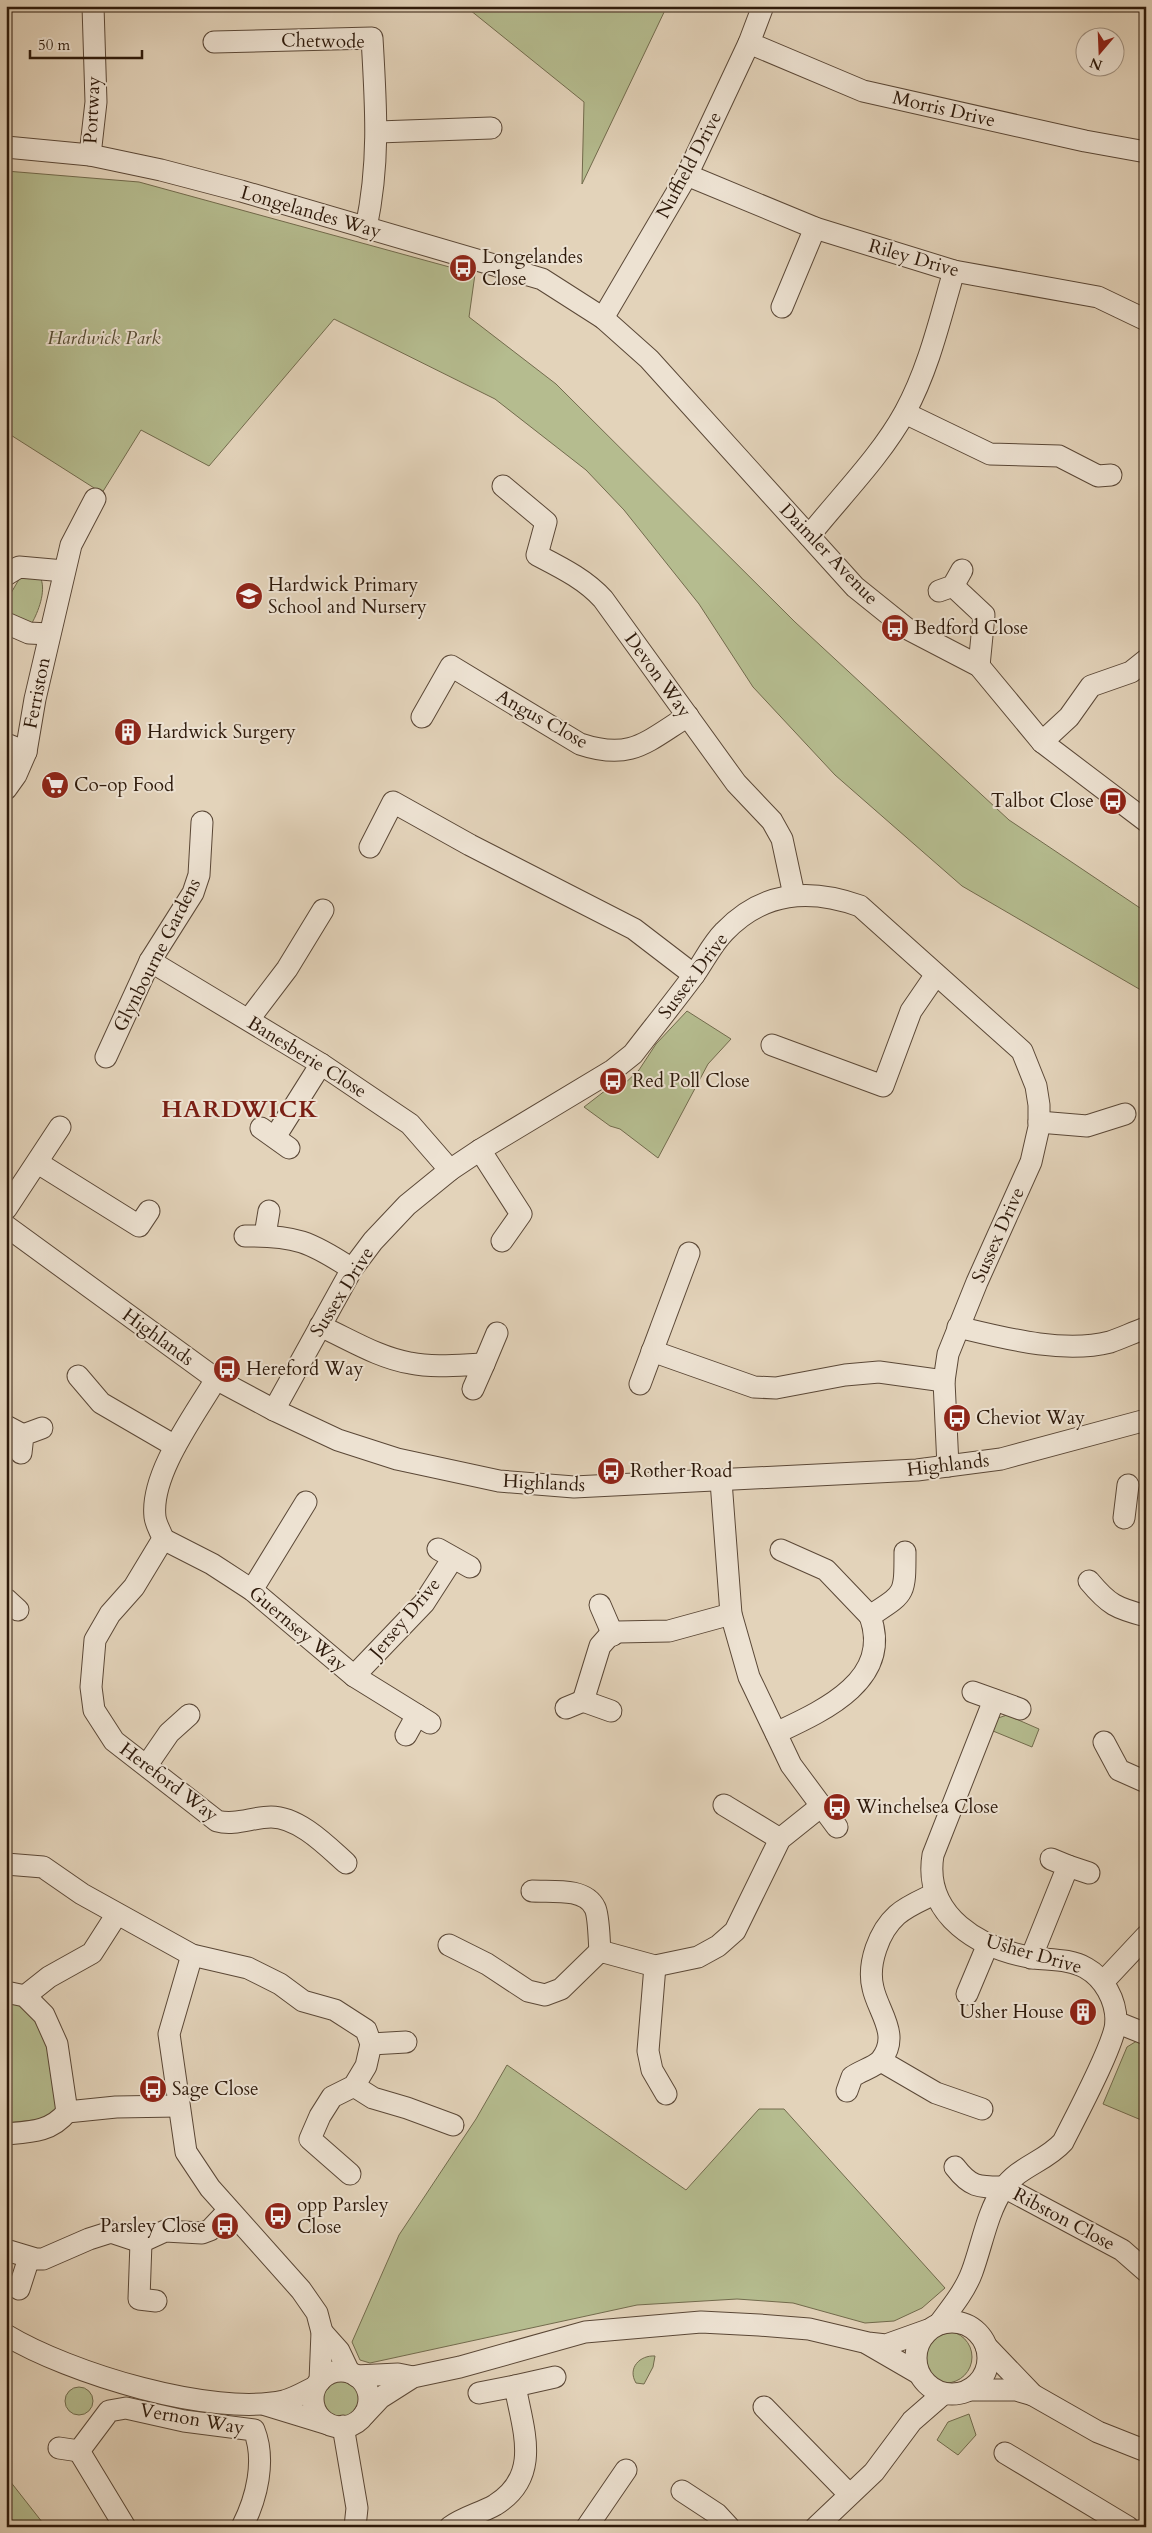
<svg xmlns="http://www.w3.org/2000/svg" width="1152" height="2533" font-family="Cardo,serif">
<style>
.green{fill:#b5bc8f;stroke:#726b4d}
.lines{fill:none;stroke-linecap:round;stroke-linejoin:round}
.minor-casing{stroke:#5b4837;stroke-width:23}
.minor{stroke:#ede2d2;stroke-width:21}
.labels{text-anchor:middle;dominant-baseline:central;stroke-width:4;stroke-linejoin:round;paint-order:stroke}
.street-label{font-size:19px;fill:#2e1a0b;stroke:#ede2d2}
.poi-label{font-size:19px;fill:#2e1a0b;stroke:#ede2d2;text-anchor:start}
.park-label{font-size:19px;font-style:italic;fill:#564b33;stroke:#ede2d2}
.district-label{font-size:24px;font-weight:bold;letter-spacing:1px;fill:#7a1f14;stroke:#ede2d2}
</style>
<rect width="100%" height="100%" fill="#e3d3ba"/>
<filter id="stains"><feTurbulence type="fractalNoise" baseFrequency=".004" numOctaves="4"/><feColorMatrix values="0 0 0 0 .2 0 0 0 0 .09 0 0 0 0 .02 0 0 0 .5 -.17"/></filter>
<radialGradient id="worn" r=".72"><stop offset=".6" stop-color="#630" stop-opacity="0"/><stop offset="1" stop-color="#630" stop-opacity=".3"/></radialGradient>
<g class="green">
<path d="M465,6H667L582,184L584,102Z"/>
<path d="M6,171L139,182L475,274L469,317L556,384L795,622L1009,820L1146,912V993L962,886L835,775L753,687L699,604L624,510L586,470L495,399L334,319L209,466L141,430L102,493L6,432Z"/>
<path d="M21,576L41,579C46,592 38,612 32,623L11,615V593Z"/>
<path d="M687,1011L731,1039L708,1064L658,1158L620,1129L610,1126L584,1107L606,1090L621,1087L639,1070L656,1044Z"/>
<path d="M1007,1715L1039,1729L1032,1747L993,1731L998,1718Z"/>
<path d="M6,2002L27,2008L50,2046L57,2108L43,2119L6,2123Z"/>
<path d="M1140,2039L1146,2041V2122L1103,2104L1127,2047Z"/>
<path d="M507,2065L686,2190L759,2109H784L945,2288L922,2308L894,2321L865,2323L793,2303L737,2299L637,2305L370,2363L360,2360L352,2342L399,2235L476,2119Z"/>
<circle cx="946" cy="2357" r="26"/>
<path d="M655,2356L653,2367L644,2384L636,2383C627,2368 640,2355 655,2356Z"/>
<circle cx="340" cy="2398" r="20"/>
<circle cx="79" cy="2401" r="14"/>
<path d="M969,2414L976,2435L958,2455L937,2440L948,2422Z"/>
<path d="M6,2476L46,2527H6Z"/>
</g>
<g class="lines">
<g class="minor-casing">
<g id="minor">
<path d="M214,42L372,38C376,106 380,162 366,228"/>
<path d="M749,43L863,91L1085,141L1146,152"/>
<path d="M378,132L491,128"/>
<path d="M6,147L90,155L161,170L241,191L542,279L603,318L649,359L855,587L906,628L979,666L1042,742L1146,821"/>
<path d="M90,155L96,102L93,6"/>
<path d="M687,175L815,228L954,271L1098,297L1146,320"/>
<path d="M782,307L815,228"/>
<path d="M603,318L687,175L749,43L763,6"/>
<path d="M905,413L990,454L1059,456L1098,476L1111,475"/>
<path d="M503,486L546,522L537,555C560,567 585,579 603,599L736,783L772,821L782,839L794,895"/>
<path d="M809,536C840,497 881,456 905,412C929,368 940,319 954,271"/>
<path d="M6,575L19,567L64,571"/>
<path d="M953,586L984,615L979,666"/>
<path d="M939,591L953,586L962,570"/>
<path d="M6,623L29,633L49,634"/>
<path d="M422,717L451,666L580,744C631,761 646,742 688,716"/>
<path d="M1042,742L1069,717L1091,686L1131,672L1146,660"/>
<path d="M6,744L26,752"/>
<path d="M6,789L16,775L26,752L35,699L71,545L95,499"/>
<path d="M370,847L393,802L470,845L634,929L694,975"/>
<path d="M150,961L321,1064L410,1124L450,1170"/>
<path d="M249,1019L287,969L323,910"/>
<path d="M772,1045L883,1086L911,1011L935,976"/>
<path d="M106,1057L150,961L193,893L199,875L202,822"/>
<path d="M1039,1122L1087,1126L1125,1114"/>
<path d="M261,1128L289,1148"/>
<path d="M275,1137L321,1064"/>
<path d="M480,1150L521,1214L502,1241"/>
<path d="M38,1163L139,1226L149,1211"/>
<path d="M6,1209L60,1127"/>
<path d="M6,1226L216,1379L274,1410L338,1440L397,1459L499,1481L574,1487L917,1470L1001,1459L1146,1420"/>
<path d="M265,1235L269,1211"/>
<path d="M245,1236C295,1235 311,1242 352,1269"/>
<path d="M320,1326C349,1339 379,1358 410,1363C434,1368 459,1365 484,1364L473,1389"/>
<path d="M958,1327C1004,1338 1063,1354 1110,1342C1122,1338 1134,1332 1146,1328"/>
<path d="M652,1351L754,1387L776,1388L845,1375L879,1372L944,1381"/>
<path d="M484,1364L497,1333"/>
<path d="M78,1376L101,1403L175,1446"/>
<path d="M216,1379C195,1415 150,1474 155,1517C156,1525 161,1532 163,1539L134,1587L110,1614L95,1640L91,1687L94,1710L114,1741L217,1821C235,1826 253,1817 271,1817C299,1817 327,1846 346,1863"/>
<path d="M640,1384L689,1253"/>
<path d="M274,1410L352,1269L373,1241L407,1205L450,1170L480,1150L613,1070L633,1054C653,1028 674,1002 694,975C704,961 712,944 724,932C763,891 810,888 860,906L1022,1051L1036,1086L1039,1105V1127L1031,1162L977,1282L948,1354L944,1381L948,1466"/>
<path d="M6,1426L23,1435"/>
<path d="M21,1453L23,1435L42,1428"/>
<path d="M721,1481L731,1614L749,1677L791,1765L837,1827"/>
<path d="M1124,1518L1128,1485"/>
<path d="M163,1539L212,1564L252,1590L354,1676L430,1723"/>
<path d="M438,1549L470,1567"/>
<path d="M781,1550L826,1570L870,1616"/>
<path d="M1089,1581C1109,1605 1116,1608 1146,1616"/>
<path d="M252,1590L306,1502"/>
<path d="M6,1599L18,1610"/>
<path d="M600,1605L613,1635"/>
<path d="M354,1676L424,1603L453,1558"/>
<path d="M973,1692L1020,1709"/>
<path d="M566,1708L583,1701"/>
<path d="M611,1711L583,1701L600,1646L608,1637L618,1632L669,1631L731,1614"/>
<path d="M776,1733C823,1711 893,1680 870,1616C905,1593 905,1596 905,1552"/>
<path d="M406,1735L417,1715"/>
<path d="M1104,1742L1119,1770L1146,1782"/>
<path d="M147,1765L169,1733L189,1715"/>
<path d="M724,1805L780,1839"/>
<path d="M6,1864L43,1867L82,1894L192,1955L248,1968L280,1984L303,2001L335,2010L366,2030L371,2044L366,2066L354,2086L332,2097L320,2116L310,2139L350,2174"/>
<path d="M1068,1866L1089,1873"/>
<path d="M532,1891C551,1892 585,1887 595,1908C599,1916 599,1941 600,1951"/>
<path d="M449,1945L487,1964L528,1991L545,1995L561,1989L600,1951L655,1966L698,1957L718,1946L735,1931L780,1839L820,1807"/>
<path d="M192,1955L169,2034L186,2152L210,2188L301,2290L317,2313L322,2332L320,2381"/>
<path d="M1031,1958L1068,1866L1051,1859"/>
<path d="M655,1966L648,2051L652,2070L666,2094"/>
<path d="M1103,1982L1146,1936"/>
<path d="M6,1992L25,1996L44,2015L57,2044L67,2112C51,2132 30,2132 6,2134"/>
<path d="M967,1994L988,1944"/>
<path d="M25,1996L49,1977L92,1953L117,1914"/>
<path d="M1116,2022L1146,2034"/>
<path d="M371,2044L406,2042"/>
<path d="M881,2061L936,2093L982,2109"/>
<path d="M354,2086L373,2098L407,2108L453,2125"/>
<path d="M847,2091L852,2077C860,2071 875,2067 881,2060C901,2035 878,2012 873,1988C867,1964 879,1931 897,1915C907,1906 922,1900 934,1894"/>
<path d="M67,2112L116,2107L178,2106"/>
<path d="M955,2167C971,2188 979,2187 1004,2187L1122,2250L1146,2271"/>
<path d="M141,2242L139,2299L156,2301"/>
<path d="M6,2250L36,2259H43L89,2239L111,2232L141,2242L165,2231L202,2233L210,2230L229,2210"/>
<path d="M19,2289L29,2258"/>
<circle cx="952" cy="2358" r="36"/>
<path d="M939,2324C951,2308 965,2291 972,2272C982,2245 987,2213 1003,2189C1019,2166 1045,2162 1063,2142C1074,2120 1116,2042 1116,2021C1116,2000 1104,1978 1086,1968C1071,1959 1050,1960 1034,1958C980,1949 923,1916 933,1855L994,1700"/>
<path d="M322,2332L339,2351L349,2372"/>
<path d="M6,2335C69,2373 212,2417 284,2401C295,2398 305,2392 315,2387"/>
<path d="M868,2344L918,2373"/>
<path d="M986,2346L1033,2395L1098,2432L1146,2451"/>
<circle cx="341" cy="2399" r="28"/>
<path d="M356,2376L398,2374L413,2377"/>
<path d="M515,2386L555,2377"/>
<path d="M970,2390H1016L1033,2395"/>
<path d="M266,2405L328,2424"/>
<path d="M764,2407L849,2494"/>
<path d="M364,2415L380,2398L413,2377L460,2367L585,2332L701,2322L759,2325L809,2329L868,2343L886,2345L928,2330"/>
<path d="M343,2426L357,2508L355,2527"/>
<path d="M59,2448L79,2451"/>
<path d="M79,2451L109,2411L126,2408L184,2421L254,2430C266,2460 257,2498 242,2527"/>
<path d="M79,2451L125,2527"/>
<path d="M1005,2453L1128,2527"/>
<path d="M682,2491L717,2514L729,2527"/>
<path d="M450,2527C464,2517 481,2513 495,2505C542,2476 523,2430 515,2386L479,2393"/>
<path d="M587,2527L626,2470"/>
<path d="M816,2527L874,2472L912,2421L943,2394"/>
</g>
</g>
<use href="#minor" class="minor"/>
</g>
<defs>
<g id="bus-disc" transform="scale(1.4375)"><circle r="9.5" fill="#8f2418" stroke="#ede2d2"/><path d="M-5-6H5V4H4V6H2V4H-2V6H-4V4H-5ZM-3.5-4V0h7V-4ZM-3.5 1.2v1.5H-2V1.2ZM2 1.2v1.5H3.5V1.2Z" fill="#fff"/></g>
<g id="school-disc" transform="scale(1.4375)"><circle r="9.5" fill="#8f2418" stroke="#ede2d2"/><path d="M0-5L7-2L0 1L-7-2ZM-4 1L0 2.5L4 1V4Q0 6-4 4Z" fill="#fff"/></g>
<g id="building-disc" transform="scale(1.4375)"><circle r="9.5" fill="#8f2418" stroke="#ede2d2"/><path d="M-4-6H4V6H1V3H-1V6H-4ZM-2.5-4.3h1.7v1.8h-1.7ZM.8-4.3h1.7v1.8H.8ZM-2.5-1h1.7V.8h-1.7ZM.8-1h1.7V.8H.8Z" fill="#fff"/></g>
<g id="supermarket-disc" transform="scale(1.4375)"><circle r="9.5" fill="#8f2418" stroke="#ede2d2"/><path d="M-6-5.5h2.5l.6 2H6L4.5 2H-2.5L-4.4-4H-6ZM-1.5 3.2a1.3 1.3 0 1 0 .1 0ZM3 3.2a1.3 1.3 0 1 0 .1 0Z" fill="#fff"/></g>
</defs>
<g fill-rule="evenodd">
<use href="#bus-disc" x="463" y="268"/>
<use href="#school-disc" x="249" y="596"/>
<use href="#bus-disc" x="895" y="628"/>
<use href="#building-disc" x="128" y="732"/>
<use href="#supermarket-disc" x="55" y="785"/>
<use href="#bus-disc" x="1113" y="801"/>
<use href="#bus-disc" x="613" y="1081"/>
<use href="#bus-disc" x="227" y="1369"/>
<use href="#bus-disc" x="957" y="1418"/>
<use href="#bus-disc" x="611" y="1471"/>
<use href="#bus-disc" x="837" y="1807"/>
<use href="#building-disc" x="1083" y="2012"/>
<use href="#bus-disc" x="153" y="2089"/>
<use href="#bus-disc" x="278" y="2216"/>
<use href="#bus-disc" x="225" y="2226"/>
</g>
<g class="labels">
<g class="street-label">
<text transform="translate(323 41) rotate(1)">Chetwode</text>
<text transform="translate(944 109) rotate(13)">Morris Drive</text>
<text transform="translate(92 110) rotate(-87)">Portway</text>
<text transform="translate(689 165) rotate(-62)">Nuffield Drive</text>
<text transform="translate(311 212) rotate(16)">Longelandes Way</text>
<text transform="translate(914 258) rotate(16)">Riley Drive</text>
<text transform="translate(829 554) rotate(46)">Daimler Avenue</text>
<text transform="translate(658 675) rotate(54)">Devon Way</text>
<text transform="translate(37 693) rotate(-79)">Ferriston</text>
<text transform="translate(542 719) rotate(29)">Angus Close</text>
<text transform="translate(157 955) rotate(-63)">Glynbourne Gardens</text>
<text transform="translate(693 976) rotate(-53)">Sussex Drive</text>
<text transform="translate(307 1057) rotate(32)">Banesberie Close</text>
<text transform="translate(998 1235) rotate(-66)">Sussex Drive</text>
<text transform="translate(342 1292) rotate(-58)">Sussex Drive</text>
<text transform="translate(158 1337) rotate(36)">Highlands</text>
<text transform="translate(948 1465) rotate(-7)">Highlands</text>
<text transform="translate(544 1483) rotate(3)">Highlands</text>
<text transform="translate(405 1618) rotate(-50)">Jersey Drive</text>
<text transform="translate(298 1629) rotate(40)">Guernsey Way</text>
<text transform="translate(169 1782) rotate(37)">Hereford Way</text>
<text transform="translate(1034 1954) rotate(16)">Usher Drive</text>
<text transform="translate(1064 2219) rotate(28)">Ribston Close</text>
<text transform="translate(192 2419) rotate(10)">Vernon Way</text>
</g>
<g class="poi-label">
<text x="482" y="257">Longelandes<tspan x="482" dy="22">Close</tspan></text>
<text x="268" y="585">Hardwick Primary<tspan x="268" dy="22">School and Nursery</tspan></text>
<text x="914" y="628">Bedford Close</text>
<text x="147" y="732">Hardwick Surgery</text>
<text x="74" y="785">Co-op Food</text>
<text x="1094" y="801" text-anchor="end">Talbot Close</text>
<text x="632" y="1081">Red Poll Close</text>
<text x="246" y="1369">Hereford Way</text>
<text x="976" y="1418">Cheviot Way</text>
<text x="630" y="1471">Rother Road</text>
<text x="856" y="1807">Winchelsea Close</text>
<text x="1064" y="2012" text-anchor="end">Usher House</text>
<text x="172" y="2089">Sage Close</text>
<text x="297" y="2205">opp Parsley<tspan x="297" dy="22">Close</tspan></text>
<text x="206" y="2226" text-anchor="end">Parsley Close</text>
</g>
<g class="park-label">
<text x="104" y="338">Hardwick Park</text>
</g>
<g class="district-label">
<text x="240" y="1109">HARDWICK</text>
</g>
</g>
<rect width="1152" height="2533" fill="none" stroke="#e3d3ba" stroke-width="25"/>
<rect x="8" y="8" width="1137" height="2518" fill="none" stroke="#2e1a0b" stroke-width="2.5"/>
<rect x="12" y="12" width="1127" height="2508" fill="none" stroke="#2e1a0b"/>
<g transform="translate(1100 52) rotate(199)"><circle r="24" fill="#ede2d2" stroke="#a19282"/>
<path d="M0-4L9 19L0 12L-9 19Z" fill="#8f2418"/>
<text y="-8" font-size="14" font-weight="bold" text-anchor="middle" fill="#2e1a0b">N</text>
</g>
<path d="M30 50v8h112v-8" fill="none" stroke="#2e1a0b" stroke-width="2.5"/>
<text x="38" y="50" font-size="15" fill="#2e1a0b" stroke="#ede2d2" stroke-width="4" paint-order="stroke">50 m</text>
<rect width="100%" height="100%" filter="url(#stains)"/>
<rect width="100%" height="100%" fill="url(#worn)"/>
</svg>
